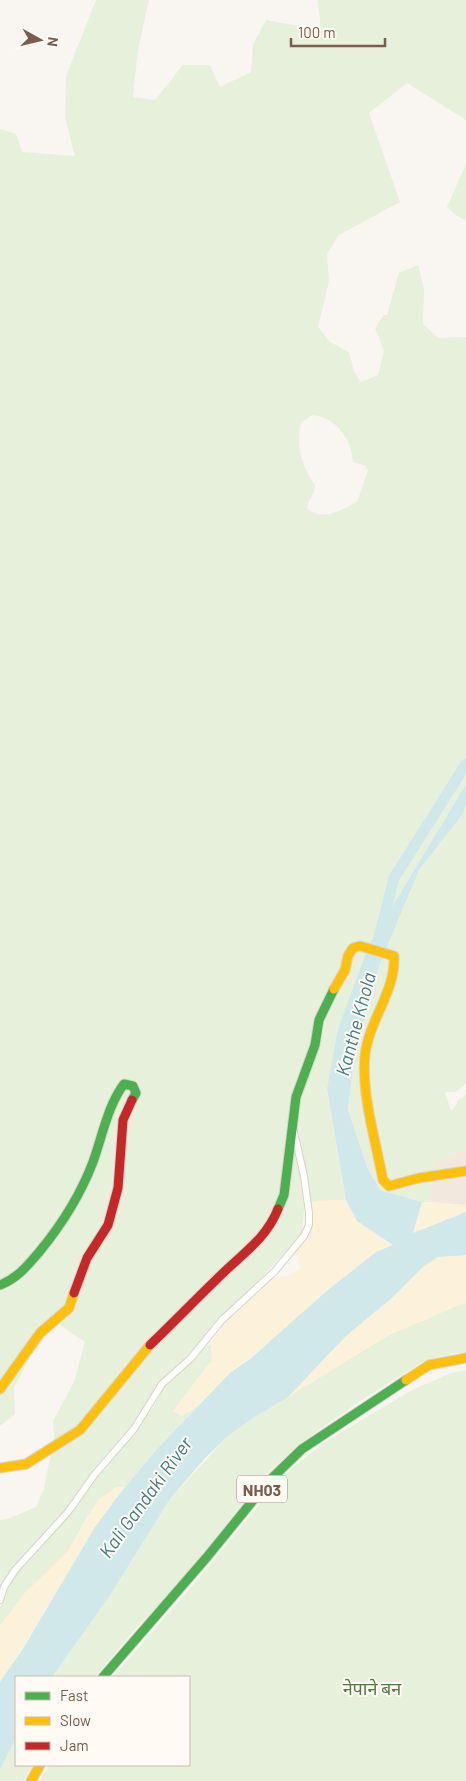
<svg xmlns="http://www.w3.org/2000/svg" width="466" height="1781" font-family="Barlow,'Noto Sans Devanagari',sans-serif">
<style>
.residential{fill:#f2e8de}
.green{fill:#e7f0db;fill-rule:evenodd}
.sand{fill:#fbf2d9}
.water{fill:#d0e8ea}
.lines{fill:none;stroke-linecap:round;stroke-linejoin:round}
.river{stroke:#d0e8ea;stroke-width:11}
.street-casing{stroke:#d7d1cb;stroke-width:8}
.fast-casing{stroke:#d9d2cb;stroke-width:11}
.slow-casing{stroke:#d9d2cb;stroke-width:11}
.jam-casing{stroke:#d9d2cb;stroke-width:11}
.street{stroke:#fefefd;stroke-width:6}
.fast{stroke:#4caf50;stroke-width:9}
.slow{stroke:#ffc107;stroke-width:9}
.jam{stroke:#c62828;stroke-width:9}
.labels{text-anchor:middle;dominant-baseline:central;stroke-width:4;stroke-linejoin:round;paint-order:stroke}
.shield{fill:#fffaf3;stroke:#a28b7f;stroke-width:1}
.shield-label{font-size:16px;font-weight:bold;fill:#7a5c4d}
.park-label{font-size:18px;fill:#537a41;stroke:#fffaf3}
.water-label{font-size:19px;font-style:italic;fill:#437c86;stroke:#fffaf3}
</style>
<rect width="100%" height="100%" fill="#f9f5f0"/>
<path class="residential" d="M466,1148V1205L429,1202L436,1162Z"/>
<g class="green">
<path d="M96,0H149L138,50L133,97L155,100L183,65H210L220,87L251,72L253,45L266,20L321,30L318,0H466V120L407,83L369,113L400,202L339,235L327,254L329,281L318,327L330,342L349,352L354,371L361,382L378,375L384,351L375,328L384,315H387L399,273L418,265L424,289L423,324L438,338L466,337V784L369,945L327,1089L346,1200L312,1202L304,1209L302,1235L153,1392L129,1431L111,1451L52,1528L16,1566L0,1589V1520L10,1518L36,1507L44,1489L54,1436L53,1421L74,1382L85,1342L57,1323L33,1352L14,1387L15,1414L0,1426V129L16,134L22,152L75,156L65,117L66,76ZM313,415C337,418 351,439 353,462L366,466L368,471L357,502C343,509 321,523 307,508C308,499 315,495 315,485C301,466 296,445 301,422Z"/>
<path d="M466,164V220L457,216L447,207Z"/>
<path d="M466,805V1084L455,1092H445L451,1111L457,1104V1101L466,1095V1148L436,1162L429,1202H422L380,1190L367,1167L348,1110L355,1049L379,966L419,870L462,815Z"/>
<path d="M466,1302V1353H455L424,1361L360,1401L298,1445L263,1477L179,1584L138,1626L95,1677H52L109,1597L170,1499L228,1436L253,1418L389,1335Z"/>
<path d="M211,1344L212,1360L173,1411L182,1416L199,1405L158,1448L125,1487H116L87,1517L68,1551L25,1593L0,1626V1607L5,1588L99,1475L153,1408L162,1391L202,1349Z"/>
<path d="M466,1370V1781H39L50,1765H189V1677H113L207,1569L264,1498L291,1469L325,1442L412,1390L451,1373Z"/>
<path d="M16,1738V1765H33L23,1781H0V1770Z"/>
</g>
<g class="sand">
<path d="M329,1200H346L357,1221L394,1245L376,1252L329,1288L294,1322L230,1373L199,1405L182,1416L173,1411L212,1360L211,1344L222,1327L237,1311L275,1277L290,1275L300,1268L299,1257L294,1254L306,1238L311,1202Z"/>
<path d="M422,1202L466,1205V1212L413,1234Z"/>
<path d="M451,1254L466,1255V1302L389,1335L288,1397L345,1337L395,1295L424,1266L437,1257Z"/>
<path d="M116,1487H125C79,1549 43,1618 0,1682V1626L25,1593L68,1551L98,1500Z"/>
</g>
<path class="water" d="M466,784V805L462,815L419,870L379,966L355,1049L348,1110L367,1167L380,1190L422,1202L413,1233L466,1212V1255L438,1257L424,1266L395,1295L345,1337L288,1397L253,1418L228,1436L205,1458L170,1499L109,1597L52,1677H16V1738L0,1770V1682L24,1647L95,1527L125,1487L158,1448L230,1373L250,1359L329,1289L376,1252L393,1245L357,1221L346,1200L327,1089L338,1029L369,945Z"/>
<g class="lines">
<path class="river" d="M379,937L394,878L466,764"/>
<g class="street-casing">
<path id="street" d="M0,1600L4,1587L15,1570L68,1512L95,1474L134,1429L162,1384L191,1358L222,1320L275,1271L304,1236L309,1225V1213L304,1176L294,1132"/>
</g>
<g class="fast-casing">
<g id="fast">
<path d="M278,1209L284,1195L296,1097L315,1045L319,1020L334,989"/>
<path d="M0,1285C18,1278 28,1265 40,1251C63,1223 80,1196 93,1162C102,1137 108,1105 124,1084L133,1086L136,1093L132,1100"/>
<path d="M103,1677L207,1557L268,1482L302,1449L406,1380"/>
</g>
</g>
<g class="slow-casing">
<g id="slow">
<path d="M334,989L345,970L348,956L353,948L360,946L394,956C396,991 369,1020 365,1055C361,1093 376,1142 383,1180L389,1186L419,1178L466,1171"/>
<path d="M406,1380L429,1365L466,1358"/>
<path d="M0,1389L40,1333L69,1308L74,1293"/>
<path d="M0,1468L26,1464L80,1430L150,1345"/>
<path d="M31,1781L40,1765"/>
</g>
</g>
<g class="jam-casing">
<g id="jam">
<path d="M74,1293L87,1258L108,1225L118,1188L123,1120L132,1100"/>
<path d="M150,1345C174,1322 197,1298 221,1275C243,1253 266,1239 278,1209"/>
</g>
</g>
<use href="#street" class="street"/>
<use href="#fast" class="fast"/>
<use href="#slow" class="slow"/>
<use href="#jam" class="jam"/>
</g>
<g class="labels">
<rect class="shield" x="237" y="1475.5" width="50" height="27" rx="4"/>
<g class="shield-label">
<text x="262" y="1489">NH03</text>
</g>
<g class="park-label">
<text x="372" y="1688">नेपाने बन</text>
</g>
<g class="water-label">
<text transform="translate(355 1024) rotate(-75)">Kanthe Khola</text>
<text transform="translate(145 1497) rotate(-54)">Kali Gandaki River</text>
</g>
</g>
<rect x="15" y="1676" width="175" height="90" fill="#fffaf3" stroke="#cabbb1"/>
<rect x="25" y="1692" width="25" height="8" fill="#4caf50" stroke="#cabbb1"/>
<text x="60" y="1701" font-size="15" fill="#7a5c4d">Fast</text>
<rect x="25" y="1717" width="25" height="8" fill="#ffc107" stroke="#cabbb1"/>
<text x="60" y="1726" font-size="15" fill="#7a5c4d">Slow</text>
<rect x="25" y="1742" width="25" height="8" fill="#c62828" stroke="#cabbb1"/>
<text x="60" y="1751" font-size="15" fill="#7a5c4d">Jam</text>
<g transform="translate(40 40) rotate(98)" stroke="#fffaf3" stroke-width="4" paint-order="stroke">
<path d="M0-4L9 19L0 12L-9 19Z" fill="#7a5c4d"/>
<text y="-8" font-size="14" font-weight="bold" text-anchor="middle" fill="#7a5c4d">N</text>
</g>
<path d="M291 38v8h94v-8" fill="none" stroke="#7a5c4d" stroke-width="2.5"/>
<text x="298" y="38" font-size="15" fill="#7a5c4d" stroke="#fffaf3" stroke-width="4" paint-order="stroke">100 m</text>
</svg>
